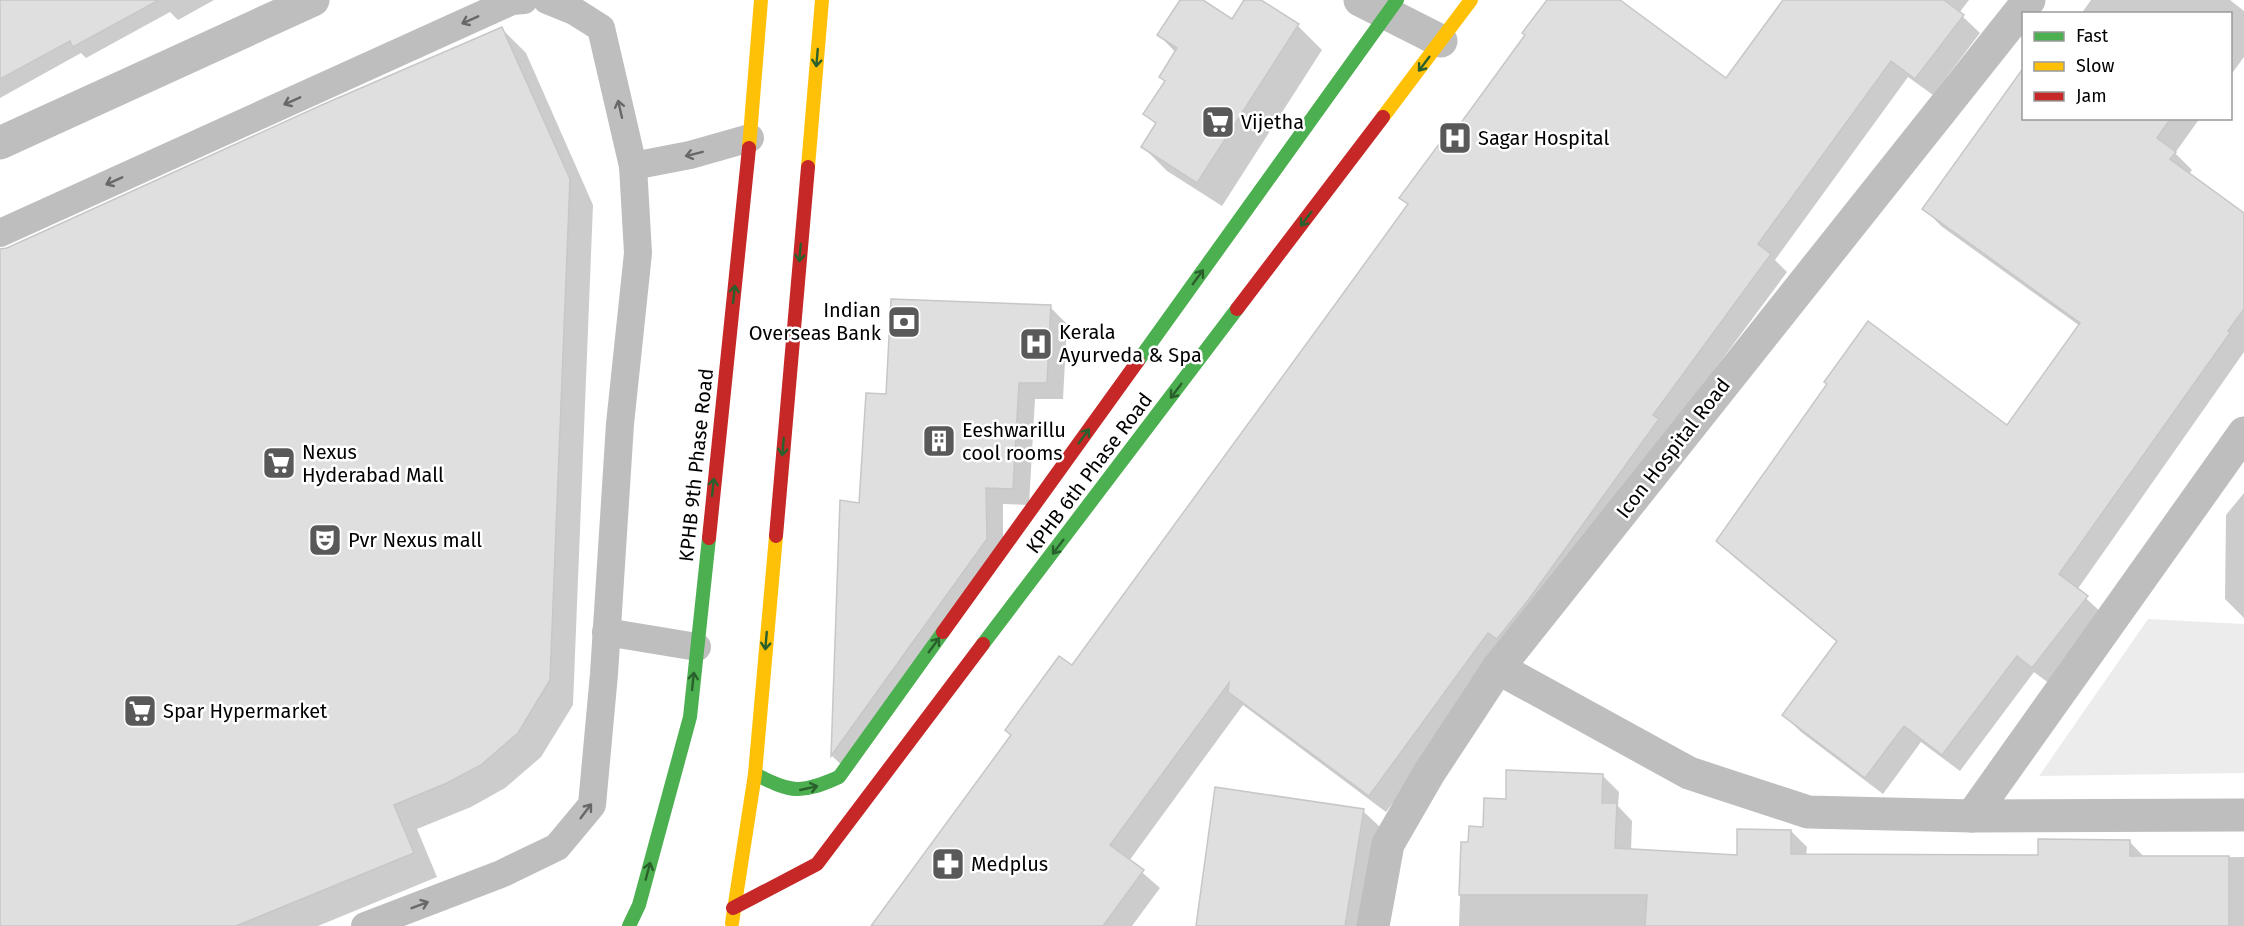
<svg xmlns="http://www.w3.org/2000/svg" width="2244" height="926" font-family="'Fira Sans',sans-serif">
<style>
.green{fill:#ececec}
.shadow{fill:#0003}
.building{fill:#dfdfdf;stroke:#c7c7c7;stroke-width:1.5}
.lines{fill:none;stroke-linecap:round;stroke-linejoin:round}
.lane{stroke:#bebebe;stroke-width:28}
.street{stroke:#bebebe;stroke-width:33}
.fast{stroke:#4caf50;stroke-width:14}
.slow{stroke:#ffc107;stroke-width:14}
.jam{stroke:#c62828;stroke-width:14}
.oneway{stroke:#686868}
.oneway2{stroke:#2a602c}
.labels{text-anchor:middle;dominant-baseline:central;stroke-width:5;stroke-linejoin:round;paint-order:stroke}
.poi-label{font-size:20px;fill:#000;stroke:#fff;text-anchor:start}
.street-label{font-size:20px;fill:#000;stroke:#fff}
</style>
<rect width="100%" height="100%" fill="#fff"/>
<path class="green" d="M2148,619L2244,624V773L2039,776Z"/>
<g class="shadow">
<path d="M0,0H214L178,20L170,12L86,58L81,53L0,98Z"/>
<path d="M1182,0H1200L1232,21L1246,0H1258L1298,26L1322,50L1222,206L1167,171L1143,147L1157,125L1145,114L1166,82L1176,53L1159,35Z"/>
<path d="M1548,0H1617L1726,80L1785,0H1969L1959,13L1980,33L1933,95L1908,77L1775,260L1787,272L1386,812L1243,705L1129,861L1160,888L1132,926H873L1072,667L1409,205L1401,198L1455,133L1526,35Z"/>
<path d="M2091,0H2230L2244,11V57L2230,76V14H2081Z"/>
<path d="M502,29L526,53L593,205L573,705L541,757L505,788L471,807L417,829L437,877L318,926H0V249L7,250Z"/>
<path d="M2024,118H2200L2175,153L2192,170L2189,174L2244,215V352L2077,590L2104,615L2050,684L2034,672L1960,771L1921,742L1883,794L1801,732L1784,715L1838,643L1735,558L1718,541L2008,427L2080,326L1941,226L1924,208Z"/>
<path d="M1050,307L1067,324L1063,399H1035L1029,505L1003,504V556L848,771L832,756L842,502L861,504L887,395Z"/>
<path d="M2244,493V618L2225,599L2226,515Z"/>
<path d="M1603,776L1619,792L1618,806L1632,821L1631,851L1739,856L1791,831L1807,847L1806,856L2040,857L2129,841L2145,858L2244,857V926H1459L1462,844H1470L1507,800Z"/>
<path d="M1363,811L1380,827L1364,926H1198Z"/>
</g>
<g class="building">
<path d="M0,0H159L73,47L70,41L0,79Z"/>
<path d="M1180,0H1203L1232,19L1244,0H1261L1299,24L1197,183L1141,147L1156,123L1143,114L1165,81L1159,77L1177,48L1157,35Z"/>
<path d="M1547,0H1620L1726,78L1783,0H1944L1964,15L1915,79L1891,61L1758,244L1771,254L1653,415L1659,419L1529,599L1497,639L1488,633L1369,796L1228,692L1229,683L1110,845L1144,870L1103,926H871L1011,735L1005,730L1059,656L1072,665L1334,306L1408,204L1399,198L1451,128L1455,131L1525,35L1522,33Z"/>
<path d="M502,27L570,179L550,680L518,733L481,765L447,783L394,805L414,853L236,926H0V249L7,248L324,104Z"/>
<path d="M2024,67V118H2171L2157,138L2176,152L2170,159L2244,213V309L2228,331L2230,333L2059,574L2088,596L2032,668L2017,656L1942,755L1904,726L1865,778L1782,715L1837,641L1716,541L1827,384L1824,382L1868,321L2007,425L2080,323L1922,209Z"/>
<path d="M891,299L1051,305L1047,383H1019L1013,489L986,488L987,539L831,756L840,500L859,503L866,393L886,394Z"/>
<path d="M1506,770L1603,774L1602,803H1617L1615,848L1737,855V829L1791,830V854L2038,855V839L2130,840V856H2229V926H1645L1647,895H1459L1461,842H1468L1469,826L1483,827L1484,798L1506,799Z"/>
<path d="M1215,787L1364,809L1345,926H1196Z"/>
</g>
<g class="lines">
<g class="lane">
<path d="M633,166L690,155L750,138"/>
<path d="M0,233L512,1L524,0"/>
<path d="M606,632L697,647"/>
<path d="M365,926L501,874L557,847L592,805L604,674L620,424L638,253L633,166L601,28L574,11L547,0"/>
</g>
<g class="street">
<path d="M1360,0L1441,41"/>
<path d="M0,143L313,0"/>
<path d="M2244,433L1972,816L2244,815"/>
<path d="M1498,668L1689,773L1808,812L1972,816"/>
<path d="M1373,926L1388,844L1429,773L1498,668L2029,0"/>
</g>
<g class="fast">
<path d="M1138,361L1397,0"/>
<path d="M983,644L1237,309"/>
<path d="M755,774C792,793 801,794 839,777L943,632"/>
<path d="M629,926L639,905L690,717L709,538"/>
</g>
<g class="slow">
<path d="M1383,117L1471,0"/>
<path d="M749,148L761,0"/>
<path d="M808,167L822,0"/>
<path d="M732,923L755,774L776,536"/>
</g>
<g class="jam">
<path d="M1237,309L1383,117"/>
<path d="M776,536L808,167"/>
<path d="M709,538L749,148"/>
<path d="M943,632L1138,361"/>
<path d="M733,908L817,864L983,644"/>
</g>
</g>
<defs><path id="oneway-shaft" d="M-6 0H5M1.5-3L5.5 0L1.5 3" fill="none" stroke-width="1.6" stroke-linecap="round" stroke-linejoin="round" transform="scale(1.5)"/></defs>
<g class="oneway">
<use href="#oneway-shaft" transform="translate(470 20) rotate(156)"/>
<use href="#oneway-shaft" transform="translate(292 101) rotate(156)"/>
<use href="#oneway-shaft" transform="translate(620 109) rotate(-103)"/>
<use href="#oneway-shaft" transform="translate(694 154) rotate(166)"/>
<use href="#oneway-shaft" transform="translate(114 181) rotate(156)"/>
<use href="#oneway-shaft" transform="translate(586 811) rotate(-53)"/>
<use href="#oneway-shaft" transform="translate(420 905) rotate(-21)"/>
</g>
<g class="oneway2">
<use href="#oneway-shaft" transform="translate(817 58) rotate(95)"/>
<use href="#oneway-shaft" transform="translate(1424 64) rotate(127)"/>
<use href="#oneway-shaft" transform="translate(1306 219) rotate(127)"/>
<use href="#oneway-shaft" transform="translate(800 253) rotate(95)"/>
<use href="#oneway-shaft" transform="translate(1198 277) rotate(-54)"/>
<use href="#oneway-shaft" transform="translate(734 294) rotate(-84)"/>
<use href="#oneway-shaft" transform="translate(1176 391) rotate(127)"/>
<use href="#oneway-shaft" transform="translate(1084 436) rotate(-54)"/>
<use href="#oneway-shaft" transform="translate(783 447) rotate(95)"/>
<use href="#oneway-shaft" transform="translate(713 487) rotate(-84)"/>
<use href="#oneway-shaft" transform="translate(1058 547) rotate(127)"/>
<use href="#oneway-shaft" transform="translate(766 641) rotate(95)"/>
<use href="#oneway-shaft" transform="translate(934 645) rotate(-54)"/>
<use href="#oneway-shaft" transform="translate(693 681) rotate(-84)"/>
<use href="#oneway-shaft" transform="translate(809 788) rotate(-13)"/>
<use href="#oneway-shaft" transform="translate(648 871) rotate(-75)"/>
</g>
<defs>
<g id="supermarket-square" transform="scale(1.725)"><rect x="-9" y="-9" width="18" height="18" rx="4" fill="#595959" stroke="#fff"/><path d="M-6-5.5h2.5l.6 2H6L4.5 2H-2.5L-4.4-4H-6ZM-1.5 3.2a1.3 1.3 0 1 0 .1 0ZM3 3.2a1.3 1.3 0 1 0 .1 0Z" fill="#fff"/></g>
<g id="hospital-square" transform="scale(1.725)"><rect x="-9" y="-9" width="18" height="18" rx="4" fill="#595959" stroke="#fff"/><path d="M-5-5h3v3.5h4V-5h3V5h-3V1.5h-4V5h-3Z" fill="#fff"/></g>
<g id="bank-square" transform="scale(1.725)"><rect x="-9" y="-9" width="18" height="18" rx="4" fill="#595959" stroke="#fff"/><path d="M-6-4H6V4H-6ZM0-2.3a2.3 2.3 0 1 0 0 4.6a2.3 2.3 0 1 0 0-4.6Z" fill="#fff"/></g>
<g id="building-square" transform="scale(1.725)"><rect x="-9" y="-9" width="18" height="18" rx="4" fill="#595959" stroke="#fff"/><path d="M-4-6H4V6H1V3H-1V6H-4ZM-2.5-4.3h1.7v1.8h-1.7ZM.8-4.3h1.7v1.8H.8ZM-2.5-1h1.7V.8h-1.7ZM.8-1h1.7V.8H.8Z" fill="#fff"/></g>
<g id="theatre-square" transform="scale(1.725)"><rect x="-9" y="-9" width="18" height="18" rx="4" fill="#595959" stroke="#fff"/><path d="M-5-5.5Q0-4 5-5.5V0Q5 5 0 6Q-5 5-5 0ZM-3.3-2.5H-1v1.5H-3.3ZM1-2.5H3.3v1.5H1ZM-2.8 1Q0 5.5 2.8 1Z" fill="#fff"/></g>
<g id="pharmacy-square" transform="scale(1.725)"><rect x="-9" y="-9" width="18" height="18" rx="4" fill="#595959" stroke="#fff"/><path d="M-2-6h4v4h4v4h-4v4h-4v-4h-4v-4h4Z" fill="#fff"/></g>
</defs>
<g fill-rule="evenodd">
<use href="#supermarket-square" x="1218" y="122"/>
<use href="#hospital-square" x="1455" y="138"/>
<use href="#bank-square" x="904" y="322"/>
<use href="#hospital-square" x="1036" y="344"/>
<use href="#building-square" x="939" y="441"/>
<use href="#supermarket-square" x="279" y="463"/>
<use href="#theatre-square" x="325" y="540"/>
<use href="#supermarket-square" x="140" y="711"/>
<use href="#pharmacy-square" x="948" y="864"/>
</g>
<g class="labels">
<g class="poi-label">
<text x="1241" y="122">Vijetha</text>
<text x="1478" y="138">Sagar Hospital</text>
<text x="881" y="310" text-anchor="end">Indian<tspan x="881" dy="23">Overseas Bank</tspan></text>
<text x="1059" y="332">Kerala<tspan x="1059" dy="23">Ayurveda &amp; Spa</tspan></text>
<text x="962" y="430">Eeshwarillu<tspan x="962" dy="23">cool rooms</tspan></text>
<text x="302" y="452">Nexus<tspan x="302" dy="23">Hyderabad Mall</tspan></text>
<text x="348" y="540">Pvr Nexus mall</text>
<text x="163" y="711">Spar Hypermarket</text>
<text x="971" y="864">Medplus</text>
</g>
<g class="street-label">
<text transform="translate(1673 448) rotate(-52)">Icon Hospital Road</text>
<text transform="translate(696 465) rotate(-84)">KPHB 9th Phase Road</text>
<text transform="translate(1089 473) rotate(-53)">KPHB 6th Phase Road</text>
</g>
</g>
<rect x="2022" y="12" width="210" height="108" fill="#ffffff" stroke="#999999" stroke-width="1.5"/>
<rect x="2034" y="32" width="30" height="9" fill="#4caf50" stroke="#999999" stroke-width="1.5"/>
<text x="2076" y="42" font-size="18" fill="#000000">Fast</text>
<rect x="2034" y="62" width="30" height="9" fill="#ffc107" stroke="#999999" stroke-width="1.5"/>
<text x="2076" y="72" font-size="18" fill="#000000">Slow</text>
<rect x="2034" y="92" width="30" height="9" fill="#c62828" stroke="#999999" stroke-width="1.5"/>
<text x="2076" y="102" font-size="18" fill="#000000">Jam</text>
</svg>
